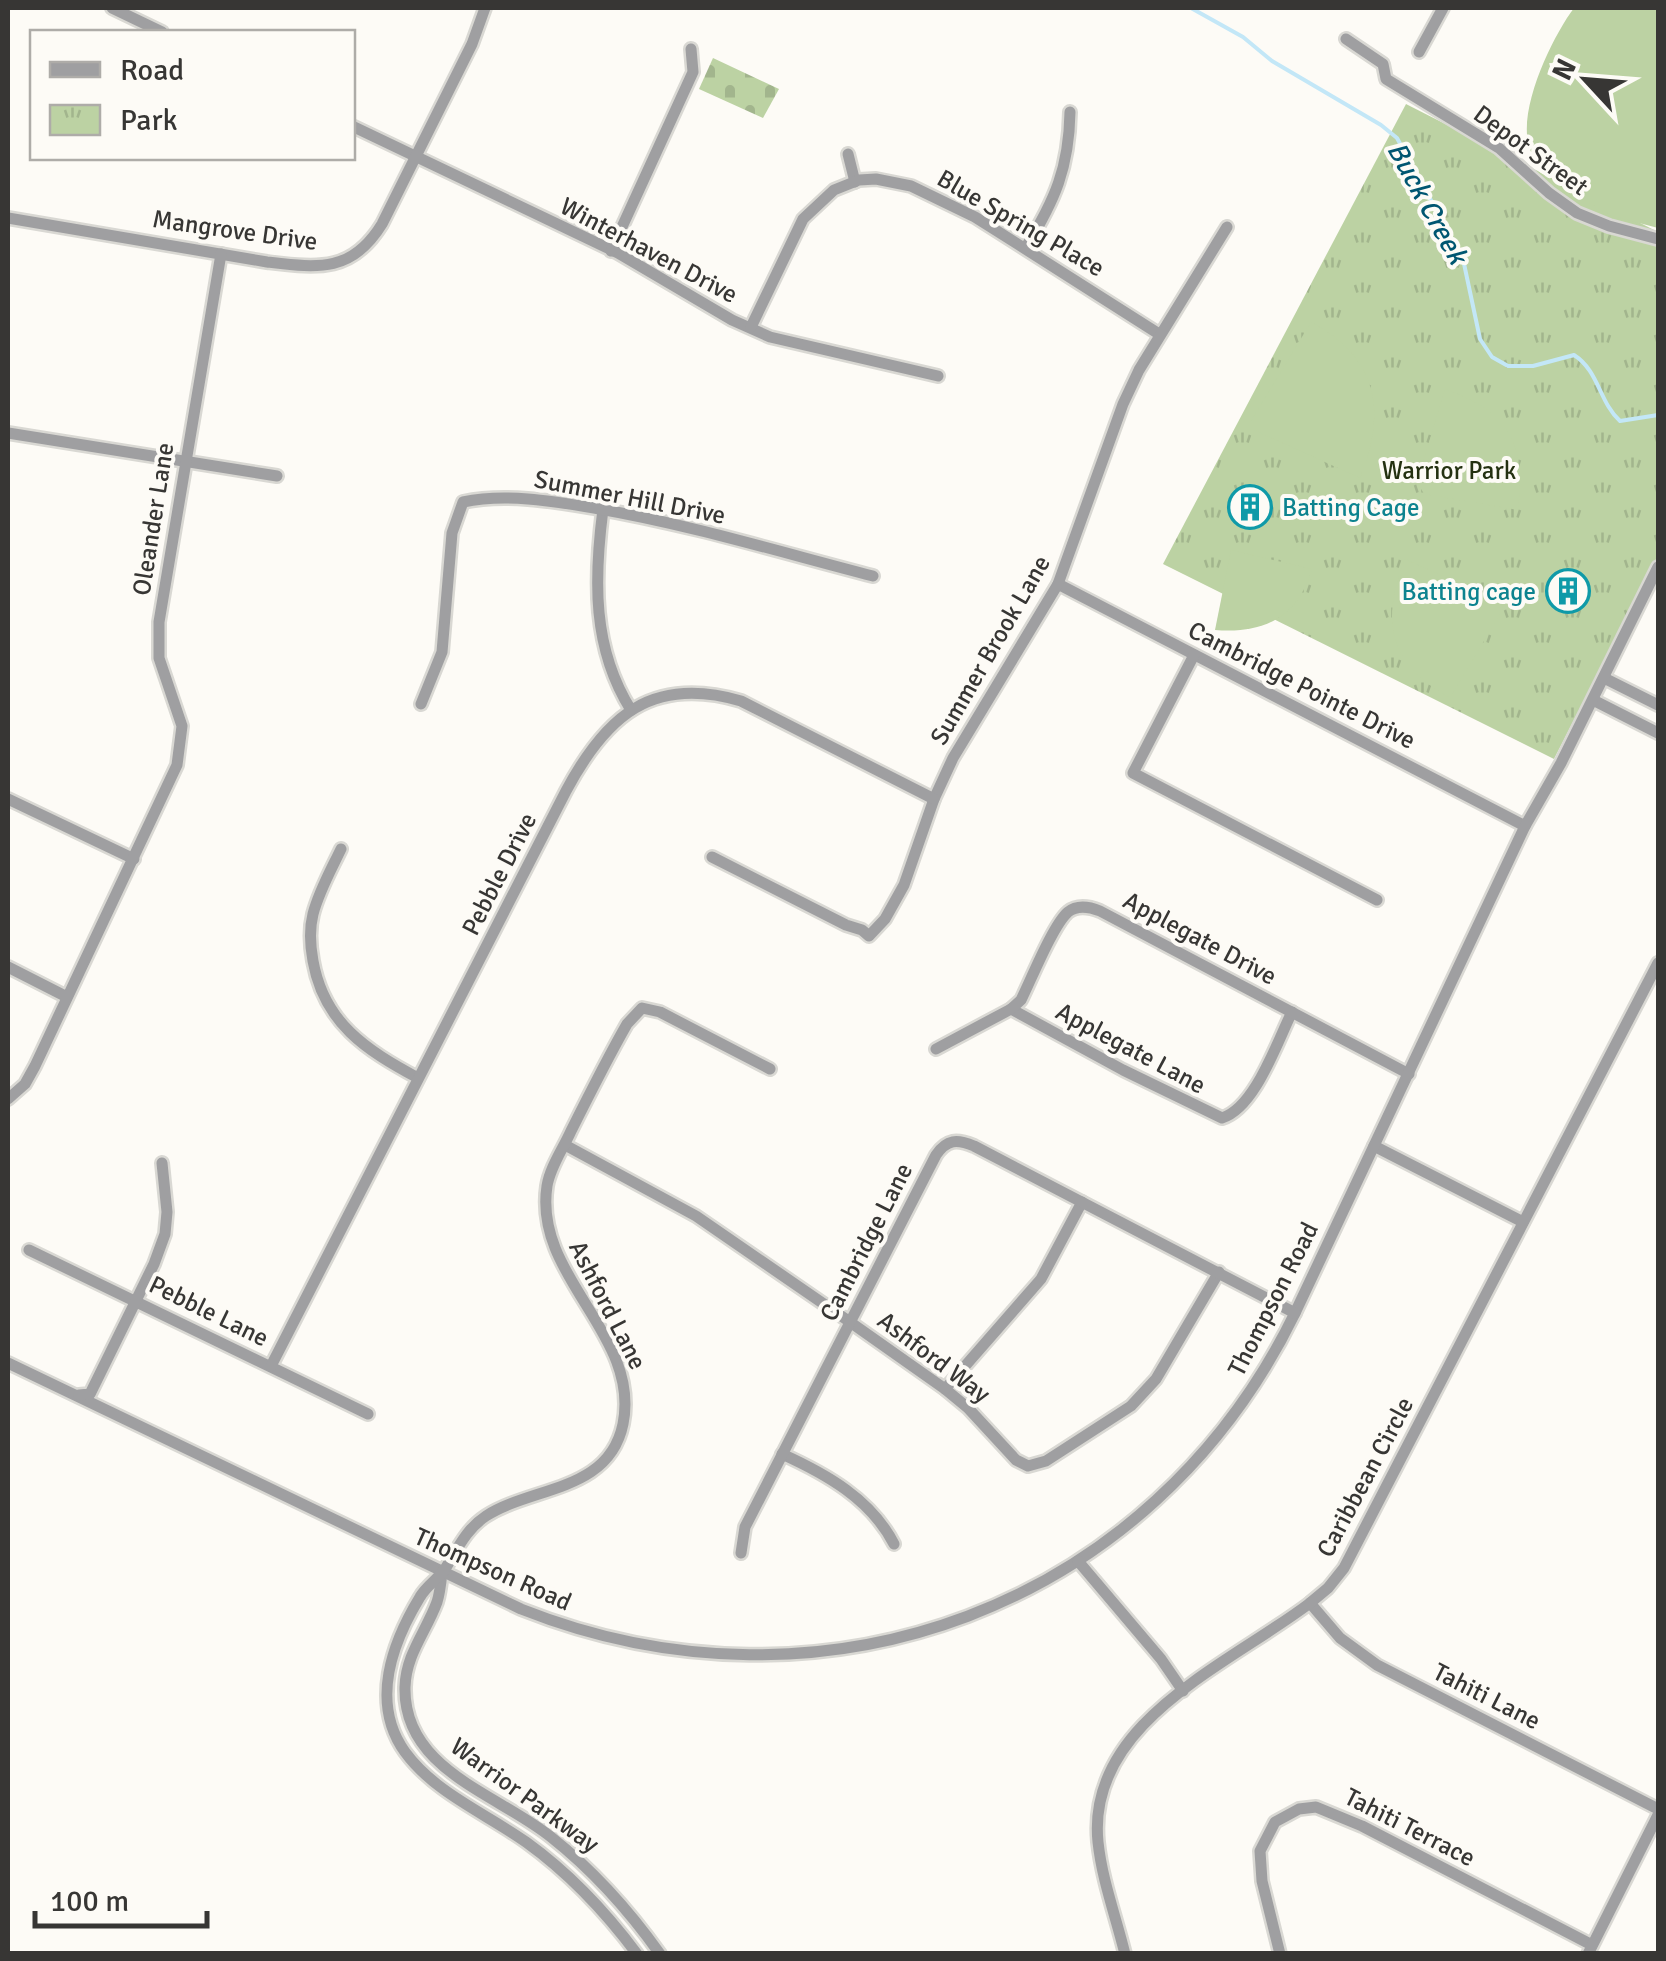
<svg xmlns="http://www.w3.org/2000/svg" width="1666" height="1961" font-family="Signika,sans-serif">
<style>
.cemetery{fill:url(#cemetery-stones)}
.park{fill:url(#park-tufts)}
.pitch{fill:#bcd2a3}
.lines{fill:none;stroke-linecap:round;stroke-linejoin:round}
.stream{stroke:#c3e7f7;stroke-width:4}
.minor-casing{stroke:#d9d8d3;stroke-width:16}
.minor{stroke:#9f9fa1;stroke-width:11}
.labels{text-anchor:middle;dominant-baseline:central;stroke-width:8;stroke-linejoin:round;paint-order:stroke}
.street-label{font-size:25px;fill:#373634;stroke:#fdfbf6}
.park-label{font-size:25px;fill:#243111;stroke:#fdfbf6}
.culture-label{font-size:25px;fill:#0d838f;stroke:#fdfbf6;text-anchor:start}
.water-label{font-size:28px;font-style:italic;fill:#005671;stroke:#fdfbf6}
</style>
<defs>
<pattern id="cemetery-stones" width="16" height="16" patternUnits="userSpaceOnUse" patternTransform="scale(2.5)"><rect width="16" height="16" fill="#bcd2a3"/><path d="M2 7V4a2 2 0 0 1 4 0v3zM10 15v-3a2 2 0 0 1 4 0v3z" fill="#a2b58d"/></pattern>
<pattern id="park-tufts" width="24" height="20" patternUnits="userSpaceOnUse" patternTransform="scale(2.5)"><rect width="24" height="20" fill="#bcd2a3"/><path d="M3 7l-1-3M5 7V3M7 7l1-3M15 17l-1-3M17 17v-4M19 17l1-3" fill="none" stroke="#a2b58d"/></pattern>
</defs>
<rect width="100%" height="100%" fill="#fdfbf6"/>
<path class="cemetery" d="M713,58L779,89L763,118L699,89Z"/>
<path class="park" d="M1406,104L1658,232V557L1554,759L1163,564Z"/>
<g class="pitch">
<path d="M1574,8H1658V228L1609,215L1583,199L1578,203L1566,194L1570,189C1559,179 1542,169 1534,157C1510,122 1552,37 1574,8Z"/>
<path d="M1311,322C1378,358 1387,410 1360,478L1254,430L1251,421Z"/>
<path d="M1445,389C1509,412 1526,442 1518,510L1424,494L1417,482Z"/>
<path d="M1231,550L1312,569C1298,617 1264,634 1215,630Z"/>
<path d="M1405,559L1501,602L1503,609L1450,698C1389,664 1380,622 1405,559Z"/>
</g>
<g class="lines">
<path class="stream" d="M1191,8L1243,37L1272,61L1381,125L1397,138L1463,259L1480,339L1492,357L1508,366H1533L1574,355C1599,371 1599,402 1620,421L1658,415"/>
<g class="minor-casing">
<g id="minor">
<path d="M112,8L162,32"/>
<path d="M1346,39L1383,64L1386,79L1499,148L1549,193L1577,213L1609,226L1658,239"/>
<path d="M1419,52L1443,8"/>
<path d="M352,126L618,253L732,320L770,337L938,376"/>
<path d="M848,154L855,182"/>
<path d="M8,218L267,262C318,268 352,273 382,224L472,44L485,8"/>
<path d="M1026,247C1055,200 1069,168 1070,112"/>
<path d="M611,251L693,72L691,49"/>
<path d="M751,327L803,219L834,190L859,180L876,179L911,186L975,217L1159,334"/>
<path d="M8,433L277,476"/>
<path d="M603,509C594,579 592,648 631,710"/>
<path d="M1058,584L1525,826"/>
<path d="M1194,655L1133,773L1377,900"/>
<path d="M1604,678L1658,705"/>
<path d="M1593,700L1658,733"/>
<path d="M421,704L442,652L452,533L463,502C505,493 552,501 594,508C688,524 780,552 873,576"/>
<path d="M8,799L134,859"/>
<path d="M341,849C331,870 319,891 313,914C309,930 310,945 313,961C324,1023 366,1050 418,1078"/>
<path d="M712,857L846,925L862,930L869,936L885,919L904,885L934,799L953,758L1058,584L1123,404L1139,370L1227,227"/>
<path d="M8,967L67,997"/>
<path d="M1011,1009L1123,1070L1222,1118C1255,1108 1277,1042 1292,1012"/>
<path d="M936,1049L1011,1009L1021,1000C1031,980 1053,925 1068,912C1078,904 1090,907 1100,911L1409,1074"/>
<path d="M8,1099L25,1084L35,1066L177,765L182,726L159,658V622L221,254"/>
<path d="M565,1145L696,1216L850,1322L945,1389L968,1408L1016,1460L1028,1466L1046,1461L1131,1406L1156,1379L1219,1272"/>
<path d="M1374,1146L1523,1222"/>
<path d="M29,1250L368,1414"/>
<path d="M8,1363L521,1609C823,1729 1152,1607 1295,1313L1525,826L1561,763L1658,567"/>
<path d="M271,1366L566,791C606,716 652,675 741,701L934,799"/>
<path d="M945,1389L1041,1279L1082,1202"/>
<path d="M79,1395L90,1394L154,1264L165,1234L167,1212L162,1163"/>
<path d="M782,1454C826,1474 871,1499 894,1544"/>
<path d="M741,1553L745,1527L936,1155C947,1139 957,1139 974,1146L1295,1313"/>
<path d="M1078,1561L1161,1659L1183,1691"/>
<path d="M442,1572C441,1582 440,1593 437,1602C426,1632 406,1654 405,1687C403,1770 498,1794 551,1837C594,1871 628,1909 660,1954"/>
<path d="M1310,1603L1340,1638L1377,1665L1658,1809"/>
<path d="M637,1954C605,1911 569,1873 526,1842C485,1813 435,1793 405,1752C370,1703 392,1643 420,1597C426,1586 438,1579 445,1569C457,1550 466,1529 486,1516C533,1486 609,1492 623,1424C641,1334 533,1277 547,1186C550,1167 563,1149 571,1131C589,1095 607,1059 627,1024L642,1008L660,1012L770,1069"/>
<path d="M1125,1954C1116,1917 1102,1880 1098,1842C1086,1722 1230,1664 1310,1603L1328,1588L1344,1568L1658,963"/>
<path d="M1280,1954L1262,1881L1260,1851L1275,1822L1299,1809L1316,1807L1362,1826L1592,1945"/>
<path d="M1588,1954L1658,1815"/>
</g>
</g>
<use href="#minor" class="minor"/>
</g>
<defs>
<g id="building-ring" transform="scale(2.25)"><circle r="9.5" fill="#fdfbf6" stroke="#0f9aa8" stroke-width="1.5"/><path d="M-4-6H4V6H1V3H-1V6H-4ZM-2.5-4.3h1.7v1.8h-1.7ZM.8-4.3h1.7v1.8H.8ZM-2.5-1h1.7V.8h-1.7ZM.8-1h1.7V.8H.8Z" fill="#0f9aa8"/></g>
</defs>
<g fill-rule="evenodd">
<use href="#building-ring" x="1250" y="507"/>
<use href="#building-ring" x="1568" y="591"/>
</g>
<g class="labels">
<g class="street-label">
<text transform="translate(1531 150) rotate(36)">Depot Street</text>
<text transform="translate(1021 223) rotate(30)">Blue Spring Place</text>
<text transform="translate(235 230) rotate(8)">Mangrove Drive</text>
<text transform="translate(649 250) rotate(28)">Winterhaven Drive</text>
<text transform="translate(630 497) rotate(11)">Summer Hill Drive</text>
<text transform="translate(153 519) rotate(-81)">Oleander Lane</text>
<text transform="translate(990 650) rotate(-60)">Summer Brook Lane</text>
<text transform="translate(1302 685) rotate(27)">Cambridge Pointe Drive</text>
<text transform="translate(499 874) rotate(-63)">Pebble Drive</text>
<text transform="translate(1200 938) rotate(28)">Applegate Drive</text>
<text transform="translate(1131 1048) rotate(28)">Applegate Lane</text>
<text transform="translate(866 1242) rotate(-63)">Cambridge Lane</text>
<text transform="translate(1273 1299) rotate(-63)">Thompson Road</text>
<text transform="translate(608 1305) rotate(63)">Ashford Lane</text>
<text transform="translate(209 1311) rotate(26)">Pebble Lane</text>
<text transform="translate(934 1357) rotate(37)">Ashford Way</text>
<text transform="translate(1365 1477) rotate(-62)">Caribbean Circle</text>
<text transform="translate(493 1569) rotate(24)">Thompson Road</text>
<text transform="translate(1487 1696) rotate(27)">Tahiti Lane</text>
<text transform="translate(525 1795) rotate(36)">Warrior Parkway</text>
<text transform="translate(1410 1827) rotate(27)">Tahiti Terrace</text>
</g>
<g class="park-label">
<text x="1449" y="470">Warrior Park</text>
</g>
<g class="culture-label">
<text x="1282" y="507">Batting Cage</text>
<text x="1536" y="591" text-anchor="end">Batting cage</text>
</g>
<g class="water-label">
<text transform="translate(1427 203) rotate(61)">Buck Creek</text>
</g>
</g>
<rect width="1666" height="1961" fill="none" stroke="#373634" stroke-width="20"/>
<rect x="30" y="30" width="325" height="130" fill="#fdfbf6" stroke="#aeaca8" stroke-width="2.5"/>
<rect x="50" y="62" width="50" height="15" fill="#9f9fa1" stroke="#aeaca8" stroke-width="2.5"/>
<text x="120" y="80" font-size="30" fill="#373634">Road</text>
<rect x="50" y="105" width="50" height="30" fill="url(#park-tufts)" stroke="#aeaca8" stroke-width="2.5"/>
<text x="120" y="130" font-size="30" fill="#373634">Park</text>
<g transform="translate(1586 80) rotate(296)" stroke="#fdfbf6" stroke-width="8" paint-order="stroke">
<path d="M0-8L18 38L0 25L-18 38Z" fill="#373634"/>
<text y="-15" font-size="28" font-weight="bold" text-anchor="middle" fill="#373634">N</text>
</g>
<path d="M35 1911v15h172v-15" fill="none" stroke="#373634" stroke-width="5"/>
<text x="50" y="1911" font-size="30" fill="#373634" stroke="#fdfbf6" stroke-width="8" paint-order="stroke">100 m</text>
</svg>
